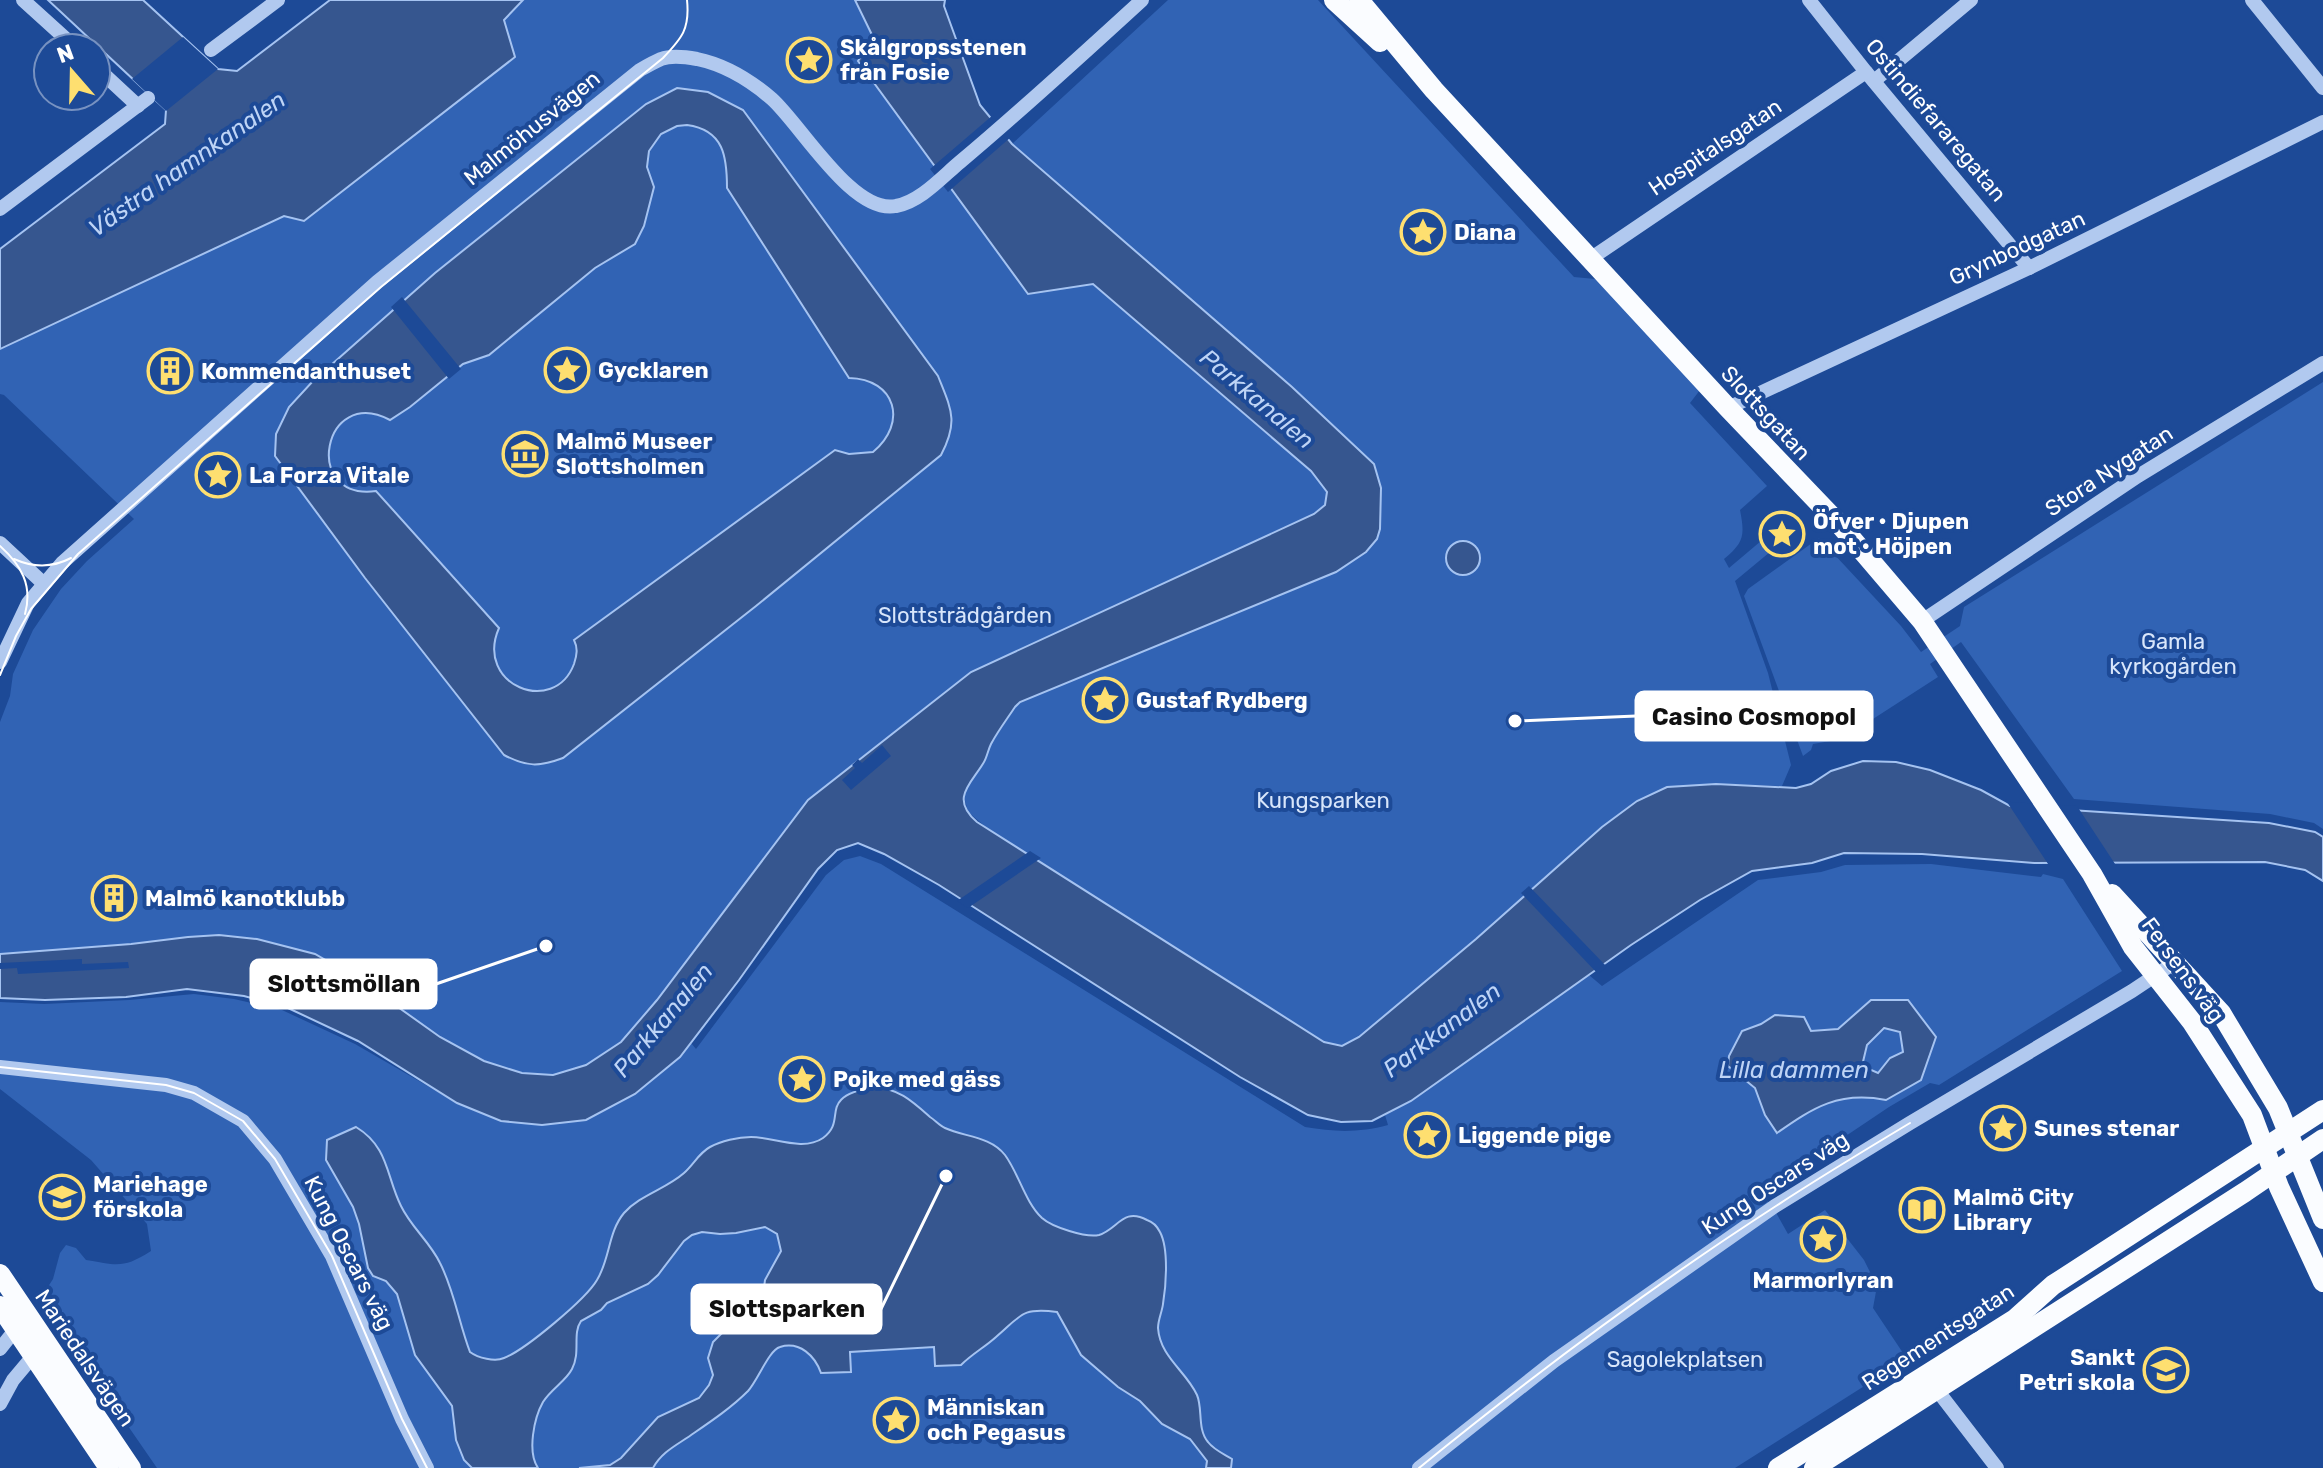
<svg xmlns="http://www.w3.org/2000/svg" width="2323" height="1468" font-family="Rubik,sans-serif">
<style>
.green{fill:#3163b4}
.water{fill:#36568f;stroke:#a5c3f1;stroke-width:2;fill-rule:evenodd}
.pier{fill:#1d4a97}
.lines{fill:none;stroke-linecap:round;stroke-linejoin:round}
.minor{stroke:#b1c9ef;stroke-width:14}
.major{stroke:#fafcff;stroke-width:20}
.tram{stroke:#fff;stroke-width:2}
.labels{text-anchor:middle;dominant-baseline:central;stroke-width:8;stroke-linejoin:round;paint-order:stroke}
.poi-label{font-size:22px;font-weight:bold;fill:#fff;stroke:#1d4a97;text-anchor:start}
.street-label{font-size:22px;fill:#fff;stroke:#1d4a97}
.park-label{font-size:22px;fill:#d8e6fb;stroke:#1d4a97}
.water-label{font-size:24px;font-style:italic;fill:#bed4f6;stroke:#1d4a97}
.leader{fill:none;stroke:#fff;stroke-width:3}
.callout-dot{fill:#fff;stroke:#1d4a97;stroke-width:3}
.callout{fill:#fff;stroke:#fff;stroke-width:3}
.callout-label{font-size:24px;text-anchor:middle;font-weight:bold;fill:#111}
</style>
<rect width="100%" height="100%" fill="#1d4a97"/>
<g class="green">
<path d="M523,0H855L875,39L859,62L1028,294L1093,284L1311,471L1328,492L1325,505L1314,514L971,672L808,800L657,1000L621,1042L587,1065L554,1075L522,1073L484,1061L440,1037L360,980L188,937L0,959V722L10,696L13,674L33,630L61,589L87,561L134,519L4,395L0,394V349L284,216L305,221Z"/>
<path d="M1168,0H1318L1574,277L1595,279L1667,351L1700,390L1690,403L1767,486L1740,510C1745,536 1744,542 1724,559L1729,568L1761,541L1770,552L1735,581L1768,673L1791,765L1782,786L1716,784L1667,787L1637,801L1602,827L1476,939L1359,1037L1342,1046L1324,1042L987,828L968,812L964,797L966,787L985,762L990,746L1012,712L1020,702L1336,572L1366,552L1377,539L1380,529L1381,488L1346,437L1292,387L1012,144Z"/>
<path d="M2323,382V829L2314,823L2270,814L2074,799L1961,642L1930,664L1938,677L1842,739L1813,744L1811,750L1803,756L1744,596L1748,589L1819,538L1901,626L1921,652L1960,626L1964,607Z"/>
<path d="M860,856L881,864L1305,1127C1334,1132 1359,1133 1388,1125L1385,1115L1411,1101L1589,975L1602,986L1758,880L1821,872L1845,865L1931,864L2041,877L2043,874L2063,879L2122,971L1939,1085L1930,1083L1889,1107L1761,1193L1774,1209L1788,1234L1825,1210L1864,1260L1877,1286L1873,1308L1907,1359L1735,1468H157L52,1316L54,1314L44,1300V1293L53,1279L60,1253L66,1245L76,1248L86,1260C117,1265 123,1269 151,1251L147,1224L91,1160L0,1089V1002L44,1004L129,1000L194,994L234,999L282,1010L355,1044L457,1103L635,1094L680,1057L691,1043L696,1049L826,875L844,860Z"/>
</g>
<g class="water">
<path d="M48,0H143L218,69L237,71L330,0H523L504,20L515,57L304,221L284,216L0,349V249L165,124L166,110Z"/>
<path d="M855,0H945L944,6L980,105L1012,144L1292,387L1374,464L1381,488L1380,529L1377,539L1366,552L1336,572L1020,702L1015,707C1007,719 998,731 991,744C988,750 987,757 984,762C972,783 949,798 977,822L1324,1042L1342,1046L1359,1037L1476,939L1602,827L1637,801L1667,787L1716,784L1796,788L1811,784L1831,771L1863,761L1896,762L1930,770L1981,790L2010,806L2269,823L2315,832L2323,837V881L2305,870L2265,862L2034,863L1922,854L1844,853L1812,863L1752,871L1700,900L1631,945L1411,1101L1372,1121L1341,1122L1308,1115L1240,1077L939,885L884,854L858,843L837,850L818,869L739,980L680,1057L635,1094L586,1120L542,1125L501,1121L457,1103L358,1041L288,1008L244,996L187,989L126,997L45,1000L0,998V954L131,944L188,937L219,935L257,939L315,954L360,980L440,1037L484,1061L522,1073L553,1075L586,1065L621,1042L657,1000L808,800L971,672L1314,514L1325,505L1327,492L1311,471L1093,284L1028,294L858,61L874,39Z"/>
<path d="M677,88L708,92L743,110L938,376C951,409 959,421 941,455L756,606L563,758C539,767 527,767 504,755L365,578L275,456L276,434L289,407L313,381L435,273L646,104ZM687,125C724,130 727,157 727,188L849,378C896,379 908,423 873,452L849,454L835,450L574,640C578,648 577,655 574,664C554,717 474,685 499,628L376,491C301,501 323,384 390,420L410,407L463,364L489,355L595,268L635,244L644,226L654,187L647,167L649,151L661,134L677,126Z"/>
<circle cx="1463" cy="558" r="17"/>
<path d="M1871,1000H1908L1936,1037L1921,1080L1886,1100C1839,1091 1814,1107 1777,1133L1765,1115L1755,1088L1728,1066L1729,1056L1742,1031L1761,1024L1775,1015L1804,1017L1811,1031L1838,1029ZM1884,1028L1900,1032L1903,1052L1890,1058L1878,1073L1862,1066L1867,1045Z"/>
<path d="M873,1087C898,1088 912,1101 930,1117C935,1120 940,1126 945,1128C964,1137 990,1136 1005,1155C1019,1174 1025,1202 1042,1218C1052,1227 1086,1238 1099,1235C1118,1229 1123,1207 1147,1220C1153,1222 1157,1226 1160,1232C1169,1249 1166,1286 1163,1304C1162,1312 1158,1320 1158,1328C1160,1357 1186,1371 1197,1395C1203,1409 1197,1429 1208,1442C1214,1450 1224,1454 1232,1459L1231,1468H1206L1207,1461L1190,1439L1162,1424L1140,1401L1118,1387L1081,1355L1057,1312C1021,1307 1021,1316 996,1337C985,1347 972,1354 961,1365L935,1366L934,1347L850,1352L851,1372L821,1373C815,1356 800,1341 780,1347C769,1350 758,1380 748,1391C732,1407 713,1420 694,1433C679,1444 662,1451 653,1468H579L610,1465L621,1458L658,1417L699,1398L709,1385L713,1375L708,1358L713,1342L721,1334L751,1315L763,1295L765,1280L781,1251L777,1234L765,1227L736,1233L720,1234L702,1232L692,1235L684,1241L658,1275L648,1284L607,1303L601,1310L581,1321C572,1334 581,1352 572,1369C566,1381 551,1389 543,1402C534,1418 527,1452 538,1468H472L464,1460L456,1440L452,1406L415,1355L397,1294L386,1281L373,1276L368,1268L359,1224L353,1207L326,1160L327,1140L356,1127C389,1147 386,1176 401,1206C411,1227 430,1242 440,1263C454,1290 459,1323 470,1352C478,1358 495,1362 504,1358C525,1350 586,1299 597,1280C610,1259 608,1232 624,1213C640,1195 666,1189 684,1173C694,1164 699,1153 710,1147C721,1141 738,1137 751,1137C773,1137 803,1152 823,1138C849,1119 815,1098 873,1087Z"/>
</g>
<g class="pier">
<path d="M183,37L218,69L166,111L132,79Z"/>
<path d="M993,115L1011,137L948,192L930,169Z"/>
<path d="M402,297L461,369L449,379L391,307Z"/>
<path d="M882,745L891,756L851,790L842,780L855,768L852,765L858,759L862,763Z"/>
<path d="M2005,799L2011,802L2077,806L2117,867H2050Z"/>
<path d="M1030,851L1041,858L968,908L957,901Z"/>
<path d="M1529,886L1607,967L1598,974L1521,893Z"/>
<path d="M82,959V964L128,962L129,968L18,974L17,968L0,969V963Z"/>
</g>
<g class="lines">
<g class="minor">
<path d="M23,0L76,48"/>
<path d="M1809,0L1866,72L2029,268"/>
<path d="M2252,0L2323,88"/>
<path d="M211,50L278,0"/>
<path d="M96,67L138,106"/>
<path d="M1874,81L1971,0"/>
<path d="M0,209L148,98"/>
<path d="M1590,259L1866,72"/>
<path d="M1728,408L2029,268L2323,122"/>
<path d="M0,543L43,583"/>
<path d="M1922,621L2138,476L2323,363"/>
<path d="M0,662L28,603L62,563L377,282L640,70C647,66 654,62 661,59C672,55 686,57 697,59C726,65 750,80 772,99C801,125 853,215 896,206C920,202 942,177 960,162C1022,110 1082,55 1142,0"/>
<path d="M0,1067L166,1085L194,1093L243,1121L275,1159L332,1256L402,1419L427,1468"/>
<path d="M0,1349L19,1325"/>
<path d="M1937,1390L1997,1468"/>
<path d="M0,1404L13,1380L39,1349"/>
<path d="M1419,1468L1554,1361L1775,1206L1910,1123L2132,991L2174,963"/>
</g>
<g class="major">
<path d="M1334,0L1380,42"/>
<path d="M1359,0L1434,90L1728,408L1841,526L1922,621L2092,874L2133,947L2192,1022L2252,1115L2279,1187L2323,1282"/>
<path d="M2112,894L2221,1013L2278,1108L2323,1219"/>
<path d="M0,1274L131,1468"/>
<path d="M0,1306L109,1468"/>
<path d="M1778,1468L2015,1319L2053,1285L2323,1110"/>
<path d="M1814,1468L2245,1192L2323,1139"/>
</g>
<g class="tram">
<path d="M0,546C21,565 33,585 25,614"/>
<path d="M14,559C34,568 52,568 71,558"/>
<path d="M0,675L16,636L31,609L78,554L381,287L663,58C682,38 690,29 687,0"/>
<path d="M0,1067L166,1085L194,1093L243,1121L275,1159L332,1256L402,1419L427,1468"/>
<path d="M1419,1468C1533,1375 1652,1286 1776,1206C1820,1177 1865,1150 1910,1123"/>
</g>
</g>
<defs>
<g id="sight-ring" transform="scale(2.3)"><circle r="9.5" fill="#1d4a97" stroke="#fedf70" stroke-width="1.5"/><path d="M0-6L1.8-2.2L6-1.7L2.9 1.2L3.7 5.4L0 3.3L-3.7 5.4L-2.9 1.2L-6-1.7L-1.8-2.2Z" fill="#fedf70"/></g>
<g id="building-ring" transform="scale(2.3)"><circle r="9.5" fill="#1d4a97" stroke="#fedf70" stroke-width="1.5"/><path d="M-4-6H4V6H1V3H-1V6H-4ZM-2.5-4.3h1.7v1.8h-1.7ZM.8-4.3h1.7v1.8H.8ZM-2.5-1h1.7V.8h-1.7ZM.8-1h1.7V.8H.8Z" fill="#fedf70"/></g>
<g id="museum-ring" transform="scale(2.3)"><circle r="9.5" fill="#1d4a97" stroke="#fedf70" stroke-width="1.5"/><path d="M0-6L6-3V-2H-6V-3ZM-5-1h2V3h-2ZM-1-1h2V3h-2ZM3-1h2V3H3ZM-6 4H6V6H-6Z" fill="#fedf70"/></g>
<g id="school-ring" transform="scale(2.3)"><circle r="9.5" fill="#1d4a97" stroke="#fedf70" stroke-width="1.5"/><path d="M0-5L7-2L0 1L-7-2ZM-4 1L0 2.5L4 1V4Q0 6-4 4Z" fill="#fedf70"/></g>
<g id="library-ring" transform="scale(2.3)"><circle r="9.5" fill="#1d4a97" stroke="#fedf70" stroke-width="1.5"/><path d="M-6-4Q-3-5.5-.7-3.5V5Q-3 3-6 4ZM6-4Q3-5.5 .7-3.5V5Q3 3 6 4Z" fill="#fedf70"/></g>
</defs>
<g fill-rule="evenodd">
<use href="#sight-ring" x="809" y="60"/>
<use href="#sight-ring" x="1423" y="232"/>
<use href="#sight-ring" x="567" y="370"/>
<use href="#building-ring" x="170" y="371"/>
<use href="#museum-ring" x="525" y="454"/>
<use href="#sight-ring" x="218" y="475"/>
<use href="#sight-ring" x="1782" y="534"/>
<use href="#sight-ring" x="1105" y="700"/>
<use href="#building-ring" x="114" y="898"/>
<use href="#sight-ring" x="802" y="1079"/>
<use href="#sight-ring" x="2003" y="1128"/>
<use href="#sight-ring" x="1427" y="1135"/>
<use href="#school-ring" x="62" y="1197"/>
<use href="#library-ring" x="1922" y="1210"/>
<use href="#sight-ring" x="1823" y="1239"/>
<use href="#school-ring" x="2166" y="1370"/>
<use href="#sight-ring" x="896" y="1420"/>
</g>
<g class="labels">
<g class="poi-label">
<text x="840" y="47">Skålgropsstenen<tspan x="840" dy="25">från Fosie</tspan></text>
<text x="1454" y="232">Diana</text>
<text x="598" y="370">Gycklaren</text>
<text x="201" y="371">Kommendanthuset</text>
<text x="556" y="441">Malmö Museer<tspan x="556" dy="25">Slottsholmen</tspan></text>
<text x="249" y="475">La Forza Vitale</text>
<text x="1813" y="521">Öfver • Djupen<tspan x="1813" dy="25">mot • Höjpen</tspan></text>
<text x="1136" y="700">Gustaf Rydberg</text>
<text x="145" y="898">Malmö kanotklubb</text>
<text x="833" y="1079">Pojke med gäss</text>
<text x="2034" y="1128">Sunes stenar</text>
<text x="1458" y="1135">Liggende pige</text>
<text x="93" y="1184">Mariehage<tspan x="93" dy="25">förskola</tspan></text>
<text x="1953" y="1197">Malmö City<tspan x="1953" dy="25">Library</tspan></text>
<text x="1823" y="1280" text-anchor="middle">Marmorlyran</text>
<text x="2135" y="1357" text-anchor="end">Sankt<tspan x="2135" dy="25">Petri skola</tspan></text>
<text x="927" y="1407">Människan<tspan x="927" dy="25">och Pegasus</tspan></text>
</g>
<g class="street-label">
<text transform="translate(1936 120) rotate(50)">Ostindiefararegatan</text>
<text transform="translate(532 128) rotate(-39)">Malmöhusvägen</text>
<text transform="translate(1715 147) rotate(-34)">Hospitalsgatan</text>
<text transform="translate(2017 248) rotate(-25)">Grynbodgatan</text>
<text transform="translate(1766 413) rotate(47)">Slottsgatan</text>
<text transform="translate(2109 471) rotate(-33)">Stora Nygatan</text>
<text transform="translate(2183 970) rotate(54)">Fersens väg</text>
<text transform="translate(1775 1183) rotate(-33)">Kung Oscars väg</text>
<text transform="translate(349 1253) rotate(63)">Kung Oscars väg</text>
<text transform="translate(1938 1337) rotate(-33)">Regementsgatan</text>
<text transform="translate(85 1358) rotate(56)">Mariedalsvägen</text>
</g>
<g class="park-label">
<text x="965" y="615">Slottsträdgården</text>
<text x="2173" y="641">Gamla<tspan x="2173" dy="25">kyrkogården</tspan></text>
<text x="1323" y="800">Kungsparken</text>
<text x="1685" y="1359">Sagolekplatsen</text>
</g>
<g class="water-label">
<text transform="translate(187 164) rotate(-35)">Västra hamnkanalen</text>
<text transform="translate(1257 399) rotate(40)">Parkkanalen</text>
<text transform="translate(663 1020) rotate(-50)">Parkkanalen</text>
<text transform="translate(1442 1030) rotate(-37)">Parkkanalen</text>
<text x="1794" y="1070">Lilla dammen</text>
</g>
</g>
<path class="leader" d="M1515 721L1636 716M546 946L436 984M946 1176L881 1309"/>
<g class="callout-dot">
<circle cx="1515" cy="721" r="8"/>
<circle cx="546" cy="946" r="8"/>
<circle cx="946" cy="1176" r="8"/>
</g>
<g class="callout">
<rect x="1636" y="692" width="236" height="48" rx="8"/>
<rect x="251" y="960" width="185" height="48" rx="8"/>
<rect x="692" y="1285" width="189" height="48" rx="8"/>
</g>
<g class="callout-label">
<text x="1754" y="725">Casino Cosmopol</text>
<text x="344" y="992">Slottsmöllan</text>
<text x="787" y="1317">Slottsparken</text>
</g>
<g transform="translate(72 72) rotate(340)"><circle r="38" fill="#1d4a97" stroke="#7792c1" stroke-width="2"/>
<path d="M0-6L14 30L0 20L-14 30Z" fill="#fedf70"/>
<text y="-12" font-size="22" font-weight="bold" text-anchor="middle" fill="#ffffff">N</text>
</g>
</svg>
